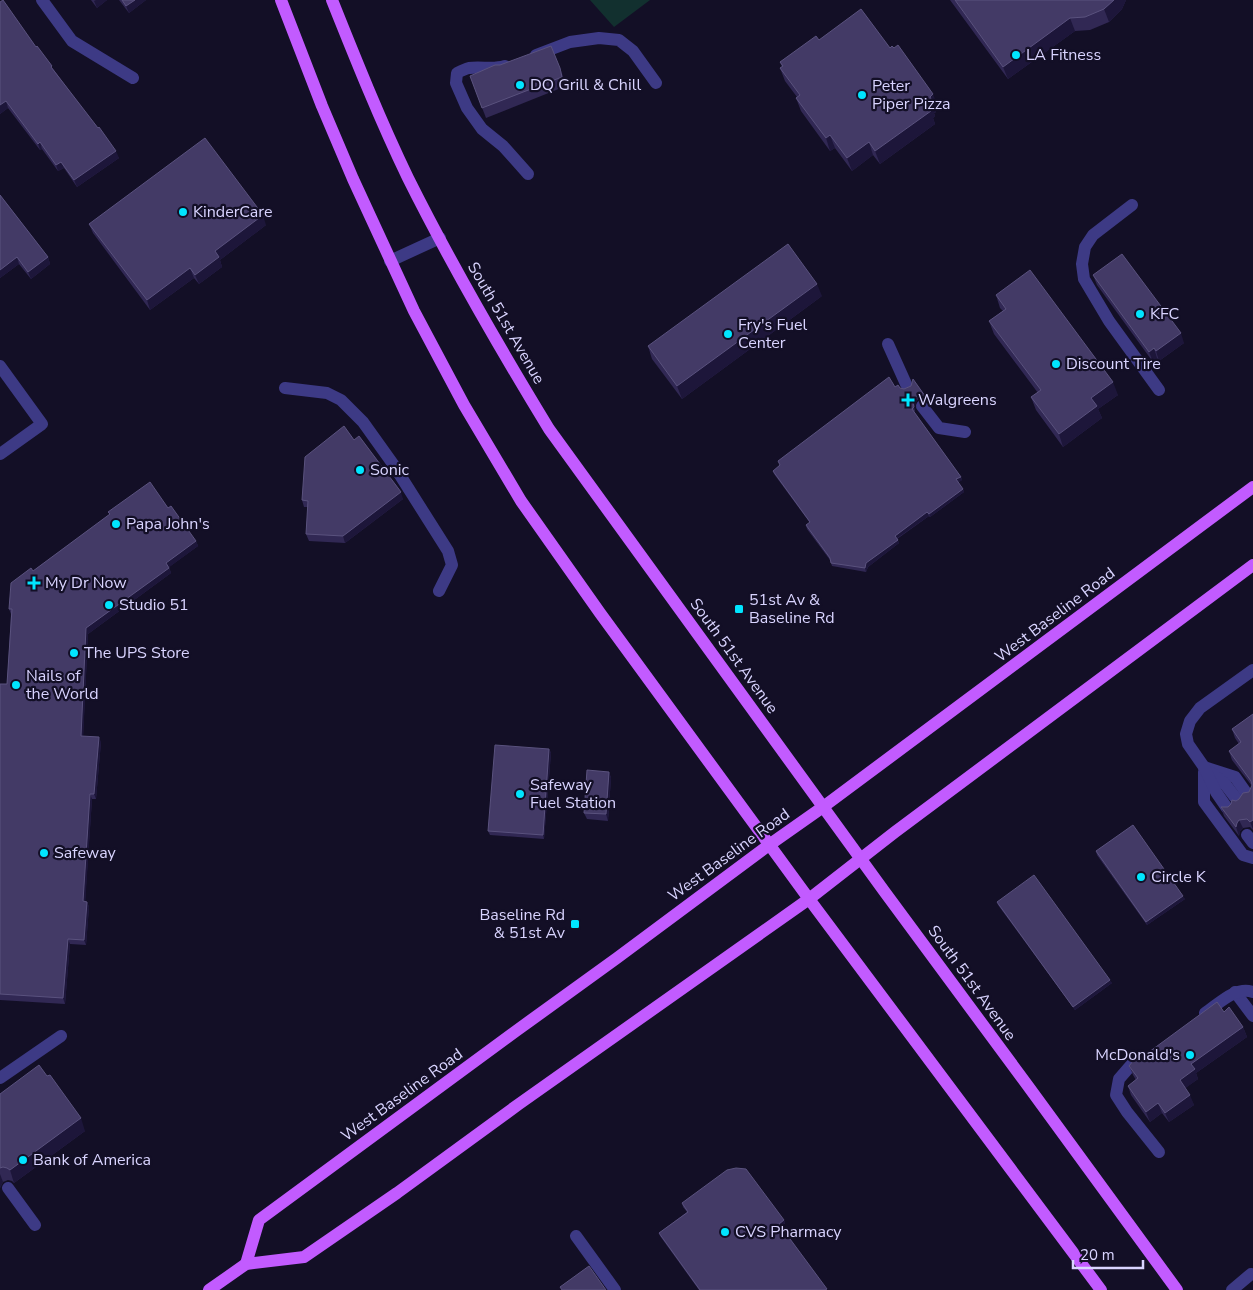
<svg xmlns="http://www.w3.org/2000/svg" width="1253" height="1290" font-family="'Nunito Sans',sans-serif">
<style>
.green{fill:#12302f}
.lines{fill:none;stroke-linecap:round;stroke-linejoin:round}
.lane{stroke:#3d3a85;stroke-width:12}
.street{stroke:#3d3a85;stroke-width:12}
.primary{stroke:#c25bff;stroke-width:12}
.wall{fill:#312854}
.shaded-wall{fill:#1d163a}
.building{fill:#433a66;stroke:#5a527e}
.poi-dot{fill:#00e5ff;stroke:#130f26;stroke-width:2}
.labels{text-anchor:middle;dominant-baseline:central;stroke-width:4.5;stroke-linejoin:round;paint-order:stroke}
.poi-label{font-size:16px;fill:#d9d4ff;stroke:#130f26;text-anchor:start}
.street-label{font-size:16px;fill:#d9d4ff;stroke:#130f26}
</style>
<rect width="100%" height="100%" fill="#130f26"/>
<path class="green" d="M590,0H650L614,27Z"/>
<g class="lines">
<g class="lane">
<path d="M536,55L570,42L599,38L619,40L633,51L656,83"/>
<path d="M505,66C493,70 481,66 469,68C465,69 461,71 457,73L456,83L467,108L482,129L503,146L528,174"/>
<path d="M1132,205L1093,235L1085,247L1082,264L1084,279L1109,321L1159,390"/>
<path d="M390,261L440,238"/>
<path d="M888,344L906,384"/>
<path d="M285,388L327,393L341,400L363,422L393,464L448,551L452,565L439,591"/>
<path d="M922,406L939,428L965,432"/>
<path d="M1204,767L1235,777L1247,794"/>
<path d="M1204,772V802L1243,855L1253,858"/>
<path d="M1210,772L1225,784L1238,801"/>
<path d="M1227,808L1216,792L1204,767L1188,744L1186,734L1190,721L1200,708L1253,670"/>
<path d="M1247,835L1253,843"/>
<path d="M1235,992L1253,1016"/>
<path d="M1205,1013C1219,1004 1235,986 1253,992"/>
<path d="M1143,1058L1132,1064L1119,1079L1116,1095L1127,1112L1159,1152"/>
<path d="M0,1078L61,1036"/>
<path d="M8,1188L35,1225"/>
<path d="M576,1236L615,1290"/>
<path d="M1232,1290L1251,1274"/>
</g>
<g class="street">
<path d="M42,0L72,41L133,78"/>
<path d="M0,366L42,424L0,454"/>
</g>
<g class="primary">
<path d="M281,0L322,106L353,179L414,311L464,405L521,501L600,613L809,899L1101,1290"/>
<path d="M332,0C356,60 380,120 408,178C451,264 499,347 549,429L884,891L1028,1086L1177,1290"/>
<path d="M246,1264L259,1220L516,1031L617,958L769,845L823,807L1253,487"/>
<path d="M209,1290L246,1264L304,1257L397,1193L519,1104L809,899L895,832L1253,565"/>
</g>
</g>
<g class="wall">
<path d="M91,0H107L97,8Z"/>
<path d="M119,0H146L129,13Z"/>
<path d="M950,0H1126L1122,9L1109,22L1090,30L1075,31L1008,79Z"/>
<path d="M0,2L54,70L119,158L77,187L64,168L58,171L42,149L40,150L8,108L0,114Z"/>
<path d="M819,40L890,48L938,107L935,109L936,112L934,113L935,116L933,118L935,124L880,164L873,155L852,171L835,148L830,151L801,111L796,98L797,97L785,81L780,68L782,67L780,62Z"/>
<path d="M560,68L566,86L486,118L470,76Z"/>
<path d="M0,195L48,257L50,264L31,279L19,264L0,278Z"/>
<path d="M89,224L266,225L220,260L222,267L199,284L194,278L150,310L93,233Z"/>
<path d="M1093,275L1184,343L1159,361L1157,358L1153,362L1097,285Z"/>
<path d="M996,295L1118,395L1098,409L1102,418L1063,447L1036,410L1031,397L1038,393L994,334L989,321L1003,311L1000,308Z"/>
<path d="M822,296L682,399L652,359L648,346Z"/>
<path d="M895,387L900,388L925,396L926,399L921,398L917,400L914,407L915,411L914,412L961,477L962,480L958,482L963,489L964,492L930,517L929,516L897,539L899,543L868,567L866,572L832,566L830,560L807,529L806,525L810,523L774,474L773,471Z"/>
<path d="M354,440L403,499L345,543L309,541L306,534L308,507H304L302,500Z"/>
<path d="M168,508L196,541L198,546L169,567L171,573L88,634L83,736L101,742L96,799H92L85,901L87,902L89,907L86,945L70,944L65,1004L0,1000V684H7L11,614L9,609L33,571L110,515L108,512Z"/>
<path d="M1253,714V830L1250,827L1243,828L1240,831L1239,836L1224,816L1221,807H1228L1236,801L1239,799L1249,792L1252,786L1232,760L1229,751L1239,744L1235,738L1232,729Z"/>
<path d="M549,749L551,753L544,839L490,835L488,831Z"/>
<path d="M609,772L611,778L608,821L587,819L584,813Z"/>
<path d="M1096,851L1185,899L1147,925L1097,855Z"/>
<path d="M997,902L1112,983L1075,1010L998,905Z"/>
<path d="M1224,1012L1243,1027L1247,1037L1196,1073L1198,1079L1185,1088L1194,1105L1169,1122L1162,1113L1150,1122L1131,1095L1128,1086L1136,1080L1133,1075L1129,1066Z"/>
<path d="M0,1094L85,1131L14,1183L12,1181L8,1180L3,1182L0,1188Z"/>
<path d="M682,1203L784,1220L785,1223L781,1227L827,1290H699L660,1236L659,1233L687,1212L683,1207Z"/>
</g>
<g class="shaded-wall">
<path d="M96,0H107L97,8L94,1Z"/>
<path d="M135,0H146L129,13L126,6Z"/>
<path d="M1114,0H1126L1122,9L1109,22L1104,9Z"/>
<path d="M1070,18L1075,31L1008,79L1003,67Z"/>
<path d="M560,68L564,78L566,86L562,77Z"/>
<path d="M933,94L938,107L935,109L936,112L934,113L935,116L933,118L935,124L880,164L875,151L927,106L930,97Z"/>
<path d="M6,101L8,108L0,114V105Z"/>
<path d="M830,135L835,148L830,151L826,138Z"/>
<path d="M40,142L42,149L40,150L38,144Z"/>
<path d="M869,142L873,155L852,171L847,158Z"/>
<path d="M116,151L119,158L77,187L74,180Z"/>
<path d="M61,162L64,168L58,171L56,165Z"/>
<path d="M263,215L266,225L220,260L222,267L199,284L195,275L215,251Z"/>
<path d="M17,257L19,264L0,278V270Z"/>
<path d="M48,257L50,264L31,279L28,272Z"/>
<path d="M190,268L194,278L150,310L147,300Z"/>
<path d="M817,284L822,296L682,399L677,386Z"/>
<path d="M1181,333L1184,343L1159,361L1156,351Z"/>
<path d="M1154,348L1157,358L1153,362L1149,352Z"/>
<path d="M1113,382L1118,395L1098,409L1102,418L1063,447L1059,434L1091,398Z"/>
<path d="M915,397L917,400L914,407L913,403Z"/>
<path d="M961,477L962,480L958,483L956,479Z"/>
<path d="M963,489L964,492L930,517L929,514Z"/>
<path d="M401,492L403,499L345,543L343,536Z"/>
<path d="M927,512L929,516L896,539L895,536Z"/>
<path d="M898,540L899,543L868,567L866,572L865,568L866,563Z"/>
<path d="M196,541L198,546L168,568L166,563Z"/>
<path d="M169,568L171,573L88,634L83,741L81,736L86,628Z"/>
<path d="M99,737L101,742L96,799L94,794Z"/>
<path d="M549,749L551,753L544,839L543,835Z"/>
<path d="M609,772L611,778L608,821L606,814Z"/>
<path d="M90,794L92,799L85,907L83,901Z"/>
<path d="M1239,820L1243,828L1240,831L1239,836L1236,827L1237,823Z"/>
<path d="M1253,820V829L1250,822Z"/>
<path d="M1183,896L1185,899L1147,925L1146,922Z"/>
<path d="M87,902L89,907L86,945L84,940Z"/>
<path d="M68,939L70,944L65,1004L63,998Z"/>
<path d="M1110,980L1112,983L1075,1010L1073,1007Z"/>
<path d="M1243,1027L1247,1037L1196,1073L1198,1079L1183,1090L1180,1080L1191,1064Z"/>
<path d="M1190,1095L1194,1105L1169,1122L1165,1113Z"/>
<path d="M1158,1103L1162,1113L1150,1122L1146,1112Z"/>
<path d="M81,1118L85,1131L14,1183L10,1170Z"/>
<path d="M0,1174L3,1182L0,1188Z"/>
<path d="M784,1220L785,1223L780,1227L779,1224Z"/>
</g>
<g class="building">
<path d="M3,0L36,47L37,46L52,66L51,67L98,128L99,127L116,151L74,180L61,162L56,165L40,142L38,144L6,101L0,105V2Z"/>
<path d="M122,0H135L126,6Z"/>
<path d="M955,0H1114L1104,9L1085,17L1070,18L1003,67Z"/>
<path d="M861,9L890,48L892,46L894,48L898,45L933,94L930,97L931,99L928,101L931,104L927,106L931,111L875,151L869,142L847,158L830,135L826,138L796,98L800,95L780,68L783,66L780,62L816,36L819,40Z"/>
<path d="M551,46L560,68L562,77L482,108L470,76L495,65H500Z"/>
<path d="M205,138L263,215L215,251L219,257L195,275L190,268L147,300L89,224Z"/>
<path d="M0,195L48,257L28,272L17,257L0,270Z"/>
<path d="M788,244L817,284L677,386L648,346Z"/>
<path d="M1122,254L1181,333L1156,351L1154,348L1149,352L1093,275Z"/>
<path d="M1030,270L1113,382L1091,398L1097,406L1059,434L1031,397L1041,390L989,321L1006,309L996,295Z"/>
<path d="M889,377L895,387L898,385L900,388L904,389L911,386L913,379L925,396L920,395L915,397L913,403L914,407L912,409L961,477L956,479L963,489L929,514L927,512L895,536L898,540L866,563L865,568L831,563L830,558L806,525L810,522L773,471L780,465L778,461Z"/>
<path d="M344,426L354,440L359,436L401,492L343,536L306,534L308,501L302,500L305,457Z"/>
<path d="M150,482L168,508L171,506L196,541L166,563L169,568L86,628L81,736L99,737L94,794H90L83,901L87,902L84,940L68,939L63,998L0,994V684H7L12,609H9L11,583L31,568L33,571L110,514L108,512Z"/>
<path d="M1253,714V820L1250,822L1247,819L1239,820L1237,823L1236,827L1221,807H1228L1231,804L1232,800L1236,801L1239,799L1243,793L1249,792L1252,785L1251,781L1229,751L1241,742L1232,729Z"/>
<path d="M495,745L549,749L543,835L488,831Z"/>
<path d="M587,770L609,772L606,814L584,813Z"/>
<path d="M1133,825L1183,896L1146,922L1096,851Z"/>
<path d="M1034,875L1110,980L1073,1007L997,902Z"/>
<path d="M1217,1002L1224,1012L1229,1007L1243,1027L1191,1064L1195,1069L1180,1080L1190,1095L1165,1113L1158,1103L1146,1112L1128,1086L1138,1078L1129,1066L1133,1061L1149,1052Z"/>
<path d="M39,1065L47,1076L50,1075L81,1118L10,1170L7,1168L3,1167L0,1168V1094Z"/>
<path d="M736,1168L746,1169L784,1220L779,1224L827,1289L825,1290H700L659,1233L688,1212L682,1203L727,1170Z"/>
<path d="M589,1266L606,1290H562L560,1287Z"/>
</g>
<g class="poi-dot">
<circle cx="1016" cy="55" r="5"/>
<circle cx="520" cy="85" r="5"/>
<circle cx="862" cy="95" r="5"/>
<circle cx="183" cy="212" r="5"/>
<circle cx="1140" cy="314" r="5"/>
<circle cx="728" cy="334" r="5"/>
<circle cx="1056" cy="364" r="5"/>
<path d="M905.5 392.5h5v5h5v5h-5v5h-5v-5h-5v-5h5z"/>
<circle cx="360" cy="470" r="5"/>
<circle cx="116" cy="524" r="5"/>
<path d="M31.5 575.5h5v5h5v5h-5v5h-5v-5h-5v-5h5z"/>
<circle cx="109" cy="605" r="5"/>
<rect x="734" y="604" width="10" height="10" rx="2.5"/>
<circle cx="74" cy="653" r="5"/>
<circle cx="16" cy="685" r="5"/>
<circle cx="520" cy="794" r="5"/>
<circle cx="44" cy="853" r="5"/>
<circle cx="1141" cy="877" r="5"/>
<rect x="570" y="919" width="10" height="10" rx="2.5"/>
<circle cx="1190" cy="1055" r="5"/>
<circle cx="23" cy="1160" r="5"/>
<circle cx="725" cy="1232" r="5"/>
</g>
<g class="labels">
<g class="poi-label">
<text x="1026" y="55">LA Fitness</text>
<text x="530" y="85">DQ Grill &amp; Chill</text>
<text x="872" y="86">Peter<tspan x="872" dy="18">Piper Pizza</tspan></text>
<text x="193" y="212">KinderCare</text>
<text x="1150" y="314">KFC</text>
<text x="738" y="325">Fry's Fuel<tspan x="738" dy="18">Center</tspan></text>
<text x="1066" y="364">Discount Tire</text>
<text x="918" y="400">Walgreens</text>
<text x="370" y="470">Sonic</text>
<text x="126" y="524">Papa John's</text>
<text x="45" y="583">My Dr Now</text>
<text x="749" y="600">51st Av &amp;<tspan x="749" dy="18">Baseline Rd</tspan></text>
<text x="119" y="605">Studio 51</text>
<text x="84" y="653">The UPS Store</text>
<text x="26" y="676">Nails of<tspan x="26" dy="18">the World</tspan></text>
<text x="530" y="785">Safeway<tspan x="530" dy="18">Fuel Station</tspan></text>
<text x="54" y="853">Safeway</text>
<text x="1151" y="877">Circle K</text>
<text x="565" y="915" text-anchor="end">Baseline Rd<tspan x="565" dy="18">&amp; 51st Av</tspan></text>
<text x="1180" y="1055" text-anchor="end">McDonald's</text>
<text x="33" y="1160">Bank of America</text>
<text x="735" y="1232">CVS Pharmacy</text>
</g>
<g class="street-label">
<text transform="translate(506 323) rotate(60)">South 51st Avenue</text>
<text transform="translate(1055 615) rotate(-37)">West Baseline Road</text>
<text transform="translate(734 656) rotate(54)">South 51st Avenue</text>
<text transform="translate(729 855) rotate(-36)">West Baseline Road</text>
<text transform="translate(972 983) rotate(54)">South 51st Avenue</text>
<text transform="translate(402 1095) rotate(-36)">West Baseline Road</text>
</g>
</g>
<path d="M1073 1260v8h70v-8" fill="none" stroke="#d9d4ff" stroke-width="2.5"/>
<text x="1080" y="1260" font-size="15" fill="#d9d4ff" stroke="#130f26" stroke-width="4" paint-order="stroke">20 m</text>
</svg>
